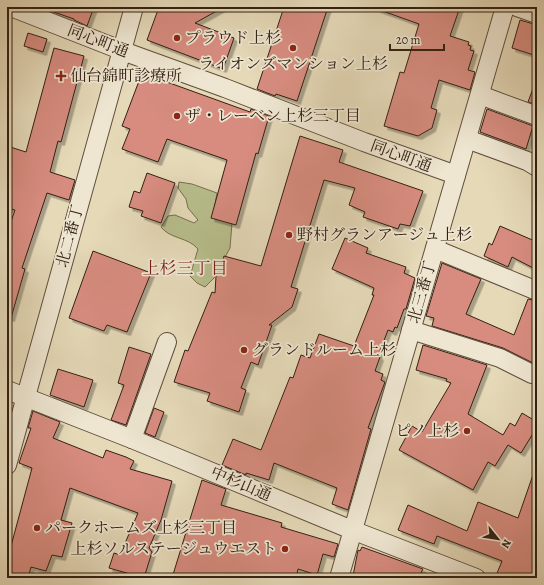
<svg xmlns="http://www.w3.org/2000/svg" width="544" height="585" font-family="Alegreya,'Noto Serif JP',serif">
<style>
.green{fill:#b8be8d;stroke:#766f50}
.building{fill:#d78c7f;stroke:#332014;filter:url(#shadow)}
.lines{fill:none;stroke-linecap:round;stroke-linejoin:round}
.minor-casing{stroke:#604e3d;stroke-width:20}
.minor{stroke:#eee6d1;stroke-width:18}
.poi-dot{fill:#8f2418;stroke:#eee6d1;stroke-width:1.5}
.labels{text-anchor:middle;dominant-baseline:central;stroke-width:3.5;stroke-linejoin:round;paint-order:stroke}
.poi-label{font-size:16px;fill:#332014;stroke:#eee6d1;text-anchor:start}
.street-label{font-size:16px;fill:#332014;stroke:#eee6d1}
.neighbourhood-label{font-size:17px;fill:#7a1f14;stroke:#eee6d1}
</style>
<defs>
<filter id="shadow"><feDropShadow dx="3.5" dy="3.5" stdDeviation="0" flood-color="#0004"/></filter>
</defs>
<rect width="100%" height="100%" fill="#e5d9b8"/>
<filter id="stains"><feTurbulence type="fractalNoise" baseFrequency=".005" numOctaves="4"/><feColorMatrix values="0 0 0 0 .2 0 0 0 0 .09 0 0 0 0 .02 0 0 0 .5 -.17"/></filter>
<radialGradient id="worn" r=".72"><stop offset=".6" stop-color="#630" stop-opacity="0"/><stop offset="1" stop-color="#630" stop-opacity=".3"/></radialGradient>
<path class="green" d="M179,182L192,184L217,193L214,210L232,223L230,248L214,278L205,287L197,283L190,276L198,249C188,237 170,239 161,227L168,216L175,215L194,223L198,220L188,208L186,199L178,188Z"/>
<g class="building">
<path d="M49,7H94L87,26L74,20V19L48,10Z"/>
<path d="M159,7H224L195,23L234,38L223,69L147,40Z"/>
<path d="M284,7H328L297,101L276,94L275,96L257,89Z"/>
<path d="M378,7H460L450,36L469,42L468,45L471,46L470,50L474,51L468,70L475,72L470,90L439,80L431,108L437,110L432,128L418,136L384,126L400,72L404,73L419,24L377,9Z"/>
<path d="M520,20L537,25V56L512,48Z"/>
<path d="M28,33L47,39L43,52L24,46Z"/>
<path d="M54,48L84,56L61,142L58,141L50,172L75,180L69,200L47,193L22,268L25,269L11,318L7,317V233L15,210L7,208V146L26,152Z"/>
<path d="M142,73L250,112L251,109L269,116L258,154L256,153L236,225L211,218L227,160L167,139L158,162L122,149L130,129L122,126Z"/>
<path d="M535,83L537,84V105L528,102Z"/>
<path d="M487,109L533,126L526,149L480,132Z"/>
<path d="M300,136L343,150L339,162L423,191L410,226L400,224L398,229L363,217L365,212L349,205L355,188L324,180L291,287L298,289L292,307L269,325H272L258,365L251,362L241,388L246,390L239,412L207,401L210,393L174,382L185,350L188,351L212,292L215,293L216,276L221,269L224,256L261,266Z"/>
<path d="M147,173L175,183L161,223L141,216L143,211L129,207L134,191L140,193Z"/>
<path d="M500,226L537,242V270L512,257L508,267L484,256L489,243L492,245Z"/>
<path d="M345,238L368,248L366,253L406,267L404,273L415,278L406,309H404L397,328L395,327L393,332L388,330L378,356L380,357L375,371L383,374L381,380L385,382L368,428L371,429L348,510L332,504L337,488L274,463L269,480L246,473V475L222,465L233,439L261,450L290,377L293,378L301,355L310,358L319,334L354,346L374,295H372L374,288L332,269Z"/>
<path d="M93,251L151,273L127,332L107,325L104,331L69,318Z"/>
<path d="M442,263L481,279L466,314L514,335L528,299L537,301V365L503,348L432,326L434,318L426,316Z"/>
<path d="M423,345L487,365L468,414L503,435L510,423L515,426L522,413L537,422V427L521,453L508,445L495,466L488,462L473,490L399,450L412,426L422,432L451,383L446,381L447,379L416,370Z"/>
<path d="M129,347L151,354L126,425L111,420L124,385L118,383Z"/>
<path d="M58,369L93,380L84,407L50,395Z"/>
<path d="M154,408L164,412L155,437L145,433Z"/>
<path d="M33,411L60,422L53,438L103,458L106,450L126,457L134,461L130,469L172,481L161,520L149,548L152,552L144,578L109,568L114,553L120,555L138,513L70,488L61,520L72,523L62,557L52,555L46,571L31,567L28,578H7V561L32,468L19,463L31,428H28Z"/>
<path d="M535,469L537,470V578H495L502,561L437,536L434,544L398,530L408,505L467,531L478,502L518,518Z"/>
<path d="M202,480L226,489L221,505L282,523L281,527L338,544L334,557L323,554L317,575L298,569L296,578H172Z"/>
<path d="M362,547L423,569L418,578H360L353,576L358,550L360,551Z"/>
</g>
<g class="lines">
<g class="minor-casing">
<g id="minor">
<path d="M11,7L131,54L225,88L364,142L456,175"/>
<path d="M517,7L537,14"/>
<path d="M480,95L537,116"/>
<path d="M467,139L527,161L537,167"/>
<path d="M435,249L537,291"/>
<path d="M411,330L500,358L532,374"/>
<path d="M7,390L132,439L352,530L476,578"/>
<path d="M132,439L167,342"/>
<path d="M7,465L134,7"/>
<path d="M339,578L505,7"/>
</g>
</g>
<use href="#minor" class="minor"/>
</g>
<g class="poi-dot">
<circle cx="177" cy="38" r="4"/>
<circle cx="293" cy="48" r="4"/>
<path d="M59 70h4v4h4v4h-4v4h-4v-4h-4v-4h4z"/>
<circle cx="177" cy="116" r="4"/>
<circle cx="289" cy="235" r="4"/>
<circle cx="244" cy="350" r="4"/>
<circle cx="467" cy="431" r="4"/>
<circle cx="37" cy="528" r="4"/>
<circle cx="285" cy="549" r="4"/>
</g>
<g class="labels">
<g class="poi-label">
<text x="185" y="38">プラウド上杉</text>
<text x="293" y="64" text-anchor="middle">ライオンズマンション上杉</text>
<text x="70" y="76">仙台錦町診療所</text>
<text x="185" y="116">ザ・レーベン上杉三丁目</text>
<text x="297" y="235">野村グランアージュ上杉</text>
<text x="252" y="350">グランドルーム上杉</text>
<text x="459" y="431" text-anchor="end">ピノ上杉</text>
<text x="45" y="528">パークホームズ上杉三丁目</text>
<text x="277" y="549" text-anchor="end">上杉ソルステージュウエスト</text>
</g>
<g class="street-label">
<text transform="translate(98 41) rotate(21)">同心町通</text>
<text transform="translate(401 156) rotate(20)">同心町通</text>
<text transform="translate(70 236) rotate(-75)">北二番丁</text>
<text transform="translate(422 292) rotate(-74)">北三番丁</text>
<text transform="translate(241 484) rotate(23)">中杉山通</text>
</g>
<g class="neighbourhood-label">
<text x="185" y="268">上杉三丁目</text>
</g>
</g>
<rect width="544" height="585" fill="none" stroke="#e5d9b8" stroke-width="24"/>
<rect x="8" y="8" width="528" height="569" fill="none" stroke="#332014" stroke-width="2"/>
<rect x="12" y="12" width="520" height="561" fill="none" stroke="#332014"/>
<g transform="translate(498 539) rotate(120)" stroke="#eee6d1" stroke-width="3" paint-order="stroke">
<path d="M0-3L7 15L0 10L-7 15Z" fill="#332014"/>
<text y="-6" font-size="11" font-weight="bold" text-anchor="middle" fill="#332014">N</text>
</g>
<path d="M390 44v6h54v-6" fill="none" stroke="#332014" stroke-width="2"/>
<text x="396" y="44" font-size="12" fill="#332014" stroke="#eee6d1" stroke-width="3" paint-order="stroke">20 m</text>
<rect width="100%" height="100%" filter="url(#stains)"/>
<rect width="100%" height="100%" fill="url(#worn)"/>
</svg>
